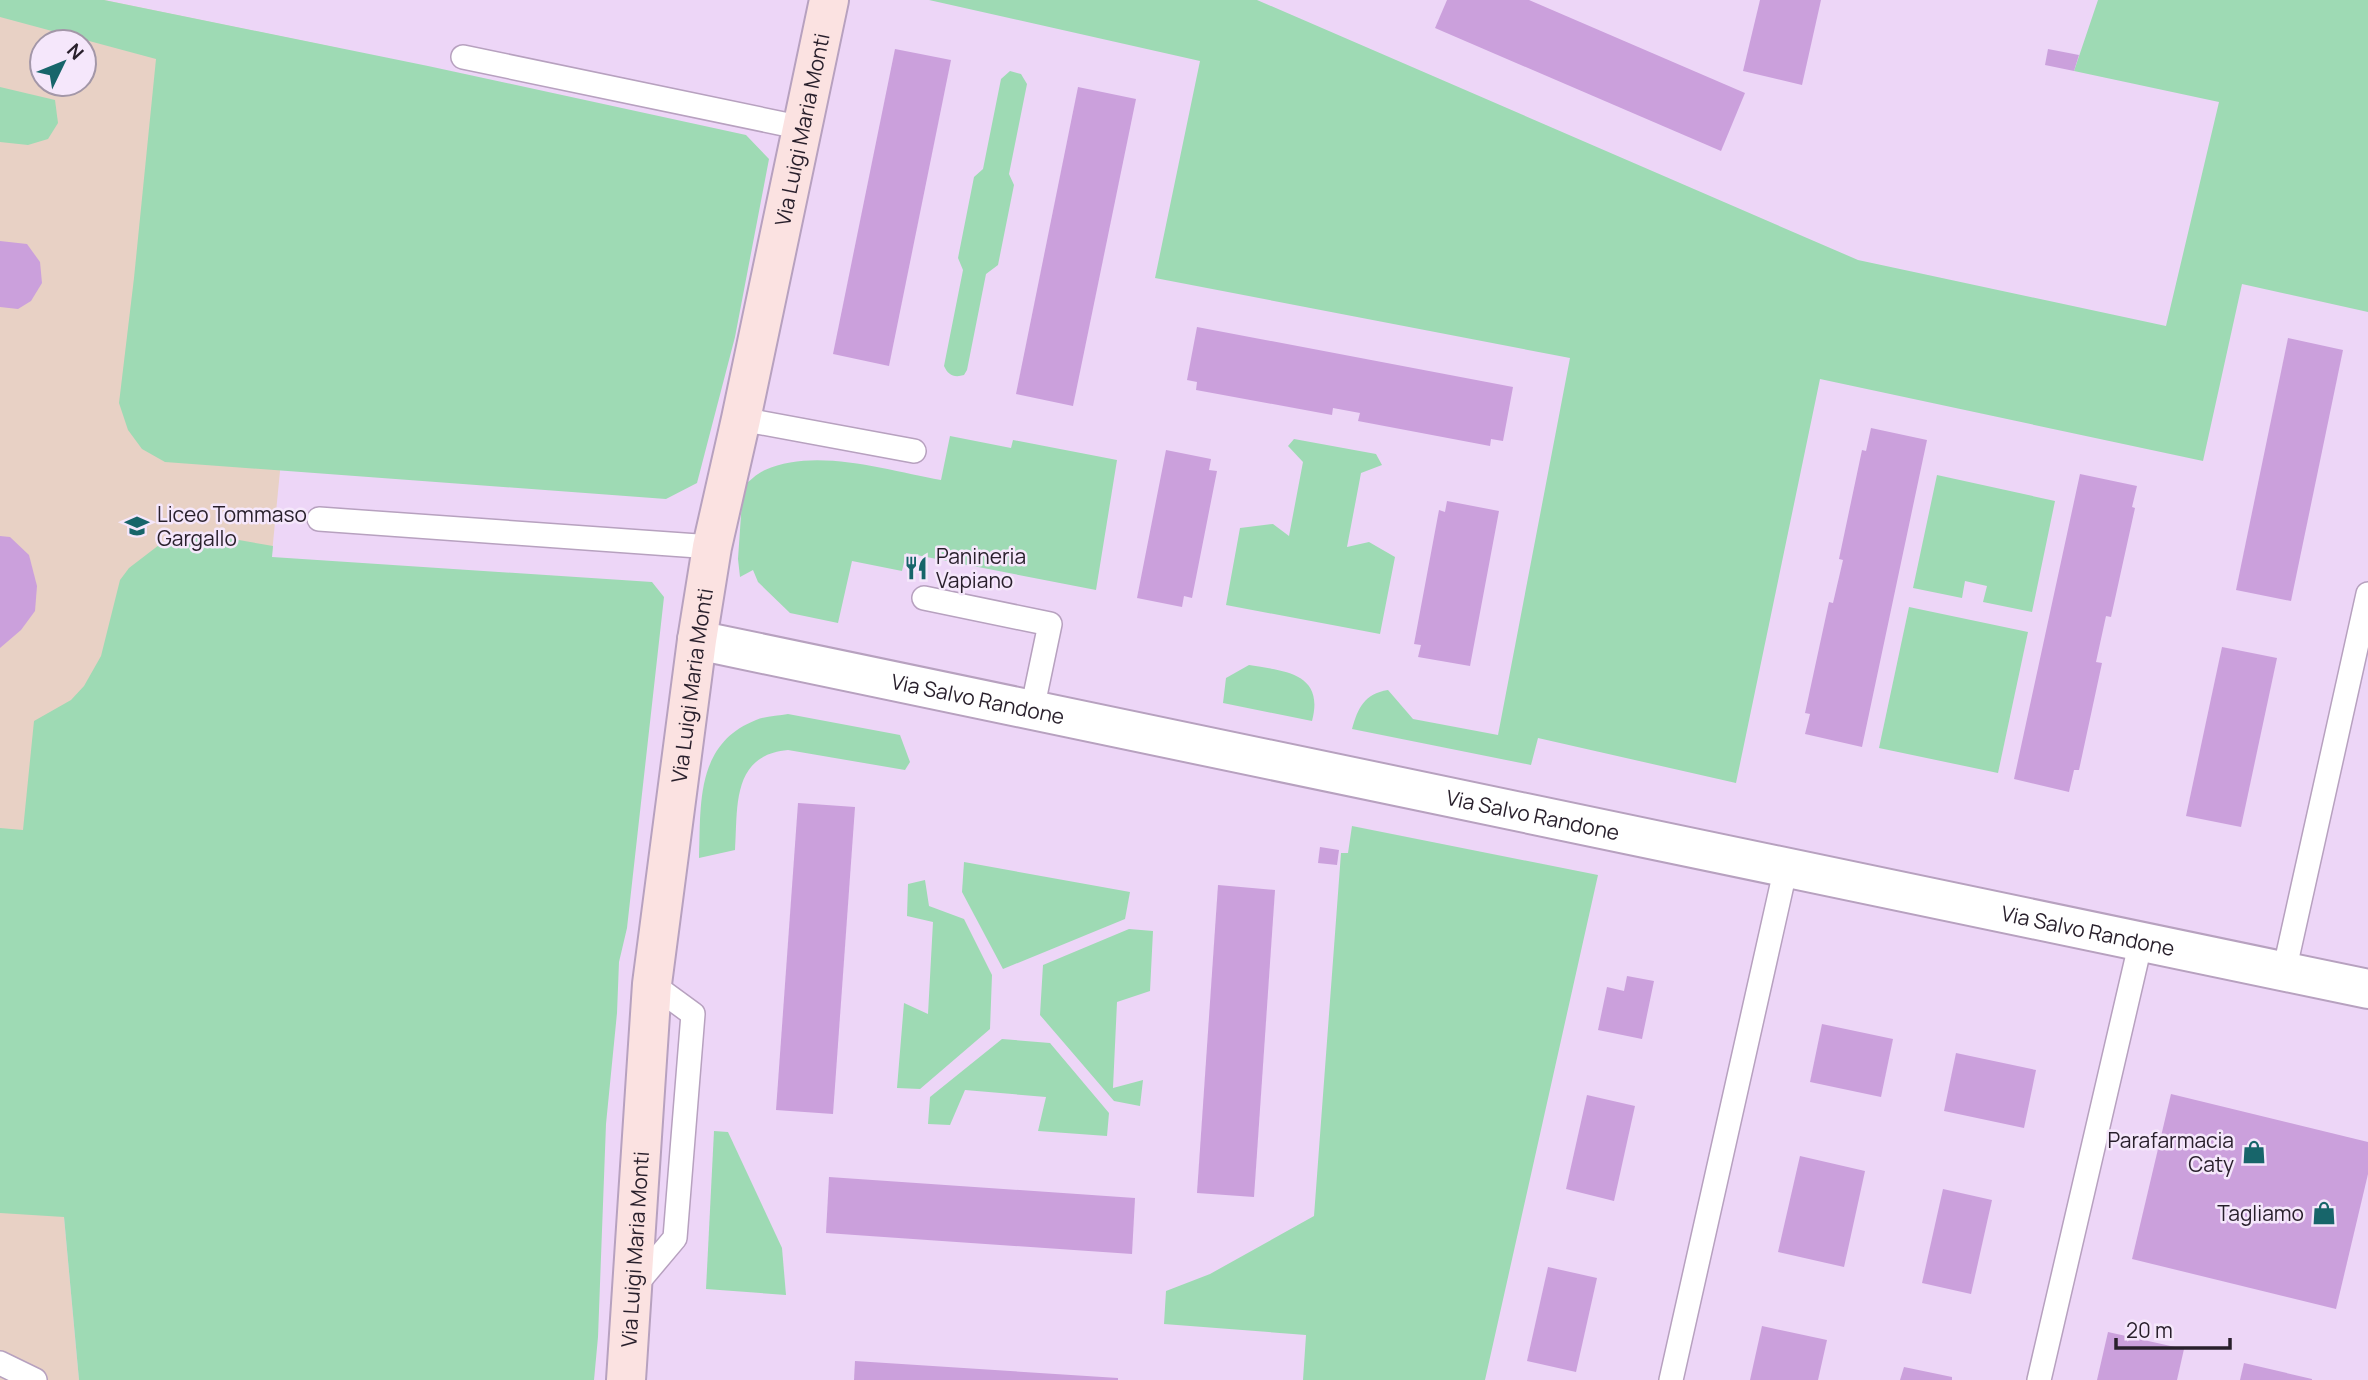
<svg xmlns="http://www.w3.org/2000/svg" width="2368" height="1380" font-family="Manrope,sans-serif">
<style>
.education{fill:#e8d1c5;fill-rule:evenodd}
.green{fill:#9edab4}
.building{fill:#cba0dc}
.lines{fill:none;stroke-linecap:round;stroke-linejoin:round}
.lane-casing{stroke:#b7a1bf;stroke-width:26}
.street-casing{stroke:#b7a1bf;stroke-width:42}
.secondary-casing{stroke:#b7a1bf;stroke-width:42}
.lane{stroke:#fff;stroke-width:23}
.street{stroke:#fff;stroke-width:38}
.secondary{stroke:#fbe2e1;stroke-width:38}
.labels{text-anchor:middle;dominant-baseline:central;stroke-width:5;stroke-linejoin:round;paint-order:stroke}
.street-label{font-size:21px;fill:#281f2b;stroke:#f5e7fb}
.poi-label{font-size:21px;fill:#281f2b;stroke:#f5e7fb;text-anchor:start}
</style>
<rect width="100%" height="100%" fill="#edd6f7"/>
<path class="education" d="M0,0H104L338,48L280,471L227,1016L64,1217L79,1380H0ZM42,42H84V84H42Z"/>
<g class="green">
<path d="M0,0H104L428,66L746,135L769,159L735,337L697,483L666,499L165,462L142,449L128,430L119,403L134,278L156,59L0,17Z"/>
<path d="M929,0H1257L1858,260L2166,326L2219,102L2074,71L2098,0H2368V312L2242,284L2203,461L1820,379L1736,783L1538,738L1531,765L1352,729C1358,708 1364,694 1388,690L1413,719L1498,735L1570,358L1155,278L1200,61Z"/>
<path d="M1010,71L1021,74L1027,84L1009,174L1014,185L998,265L986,274L967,370L964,375C954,378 948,375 944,366L963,270L958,258L974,177L983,169L1001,79Z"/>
<path d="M0,87L55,100L58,123L48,139L28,145L0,142Z"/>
<path d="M950,436L1011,448L1013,440L1117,460L1096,590L906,553L902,571L852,561L838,623L790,613L758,582L753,570L740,577L738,559L743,486C750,481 757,473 765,470C817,447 888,471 941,480Z"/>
<path d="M1294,439L1376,454L1382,465L1361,473L1347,547L1369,542L1395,557L1380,634L1226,605L1240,528L1273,524L1289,536L1303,462L1288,446Z"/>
<path d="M1937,475L2055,501L2032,612L1983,602L1987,586L1965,581L1962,598L1913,588Z"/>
<path d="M199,533L273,546L272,557L652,582L664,597L627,928L619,962L617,1013L606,1124L598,1337L594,1380H79L64,1217L0,1213V828L23,830L34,721L71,700L84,686L101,656L120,580L129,568L159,545Z"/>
<path d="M1909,607L2028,632L1998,773L1879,748Z"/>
<path d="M1249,665C1283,671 1325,672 1312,721L1223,703L1226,678Z"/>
<path d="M788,714L900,735L910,762L905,770L788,750C731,755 738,808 735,850L699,858C701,805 695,744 756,720C765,716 778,716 788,714Z"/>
<path d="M1352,826L1598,875L1485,1380H1303L1306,1335L1164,1324L1166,1291L1210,1274L1314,1216L1341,853H1348Z"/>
<path d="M964,862L1130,892L1125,919L1003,969L962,892Z"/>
<path d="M925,880L929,906L964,919L992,975L990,1029L920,1089L897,1088L904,1003L928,1014L933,922L907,916L908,884Z"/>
<path d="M1129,929L1153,931L1150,991L1117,1002L1113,1088L1143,1080L1140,1106L1114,1101L1040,1015L1043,965Z"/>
<path d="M1002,1039L1050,1043L1109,1113L1107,1136L1038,1131L1046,1097L965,1090L950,1125L928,1124L930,1097Z"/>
<path d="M714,1131L728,1132L782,1248L786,1295L706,1289Z"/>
</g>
<g class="building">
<path d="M1447,0H1529L1745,93L1721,151L1435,28Z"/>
<path d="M1760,0H1821L1802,85L1743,71Z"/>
<path d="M895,49L951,60L889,366L833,354Z"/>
<path d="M2048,49L2079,55L2074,71L2045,65Z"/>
<path d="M1078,87L1136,99L1073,406L1016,394Z"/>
<path d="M0,241L27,244L40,262L42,283L31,301L18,309L0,307Z"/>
<path d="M1197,327L1513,387L1503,441L1491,439L1490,446L1358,421L1360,413L1333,408L1332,415L1196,390L1197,382L1187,380Z"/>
<path d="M2288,338L2343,350L2291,601L2236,590Z"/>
<path d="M1871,428L1927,440L1862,747L1805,734L1810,714L1805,713L1829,602L1833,603L1843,560L1839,559L1862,450L1866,451Z"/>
<path d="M1166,450L1211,459L1209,470L1217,471L1192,598L1184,596L1182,607L1137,598Z"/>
<path d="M2080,474L2137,486L2132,507L2135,508L2111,617L2106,616L2096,662L2102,663L2079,770H2074L2069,792L2014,779Z"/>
<path d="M1447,501L1499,511L1470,666L1418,657L1421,645L1414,644L1439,510L1445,512Z"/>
<path d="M0,536L10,537L29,555L37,586L35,611L21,630L0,648Z"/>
<path d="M2222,647L2277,658L2241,827L2186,816Z"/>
<path d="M798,803L855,807L833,1114L776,1110Z"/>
<path d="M1320,847L1339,850L1337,865L1318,863Z"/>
<path d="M1218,885L1275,890L1254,1197L1197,1193Z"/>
<path d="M1627,976L1654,981L1642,1039L1598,1030L1607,987L1624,991Z"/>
<path d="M1822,1024L1893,1039L1881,1097L1810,1082Z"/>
<path d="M1956,1053L2036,1070L2024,1128L1944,1111Z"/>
<path d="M2171,1094L2368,1142V1174L2336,1309L2132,1259Z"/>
<path d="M1587,1095L1635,1106L1614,1201L1566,1189Z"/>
<path d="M1800,1156L1865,1171L1844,1267L1778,1252Z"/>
<path d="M829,1177L1135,1198L1132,1254L826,1233Z"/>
<path d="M1943,1189L1992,1200L1971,1294L1922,1283Z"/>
<path d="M1548,1267L1597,1278L1576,1372L1527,1361Z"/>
<path d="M1762,1326L1827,1340L1818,1380H1750Z"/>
<path d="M2108,1332L2184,1349L2177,1380H2097Z"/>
<path d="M855,1361L1118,1378V1380H854Z"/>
<path d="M2244,1363L2312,1379V1380H2240Z"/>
<path d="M1904,1367L1952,1377V1380H1900Z"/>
</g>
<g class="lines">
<g class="lane-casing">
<g id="lane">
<path d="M463,57L803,128"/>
<path d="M741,419L914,451"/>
<path d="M319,519L712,547"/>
<path d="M924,598L1050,624L1032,710"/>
<path d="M2284,972L2368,594"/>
<path d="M633,1288L675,1238L693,1014L652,984"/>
<path d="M0,1363L35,1380"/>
<path d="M1671,1380L1786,867"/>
<path d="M2039,1380L2141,941"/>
</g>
</g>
<g class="street-casing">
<g id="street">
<path id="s1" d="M697,640L2368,989"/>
</g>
</g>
<g class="secondary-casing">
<g id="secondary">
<path id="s2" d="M626,1380L652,984L697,640L712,547L741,419L829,0"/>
</g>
</g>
<use href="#lane" class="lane"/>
<use href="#street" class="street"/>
<use href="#secondary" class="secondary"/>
</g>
<defs>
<g id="school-bare" transform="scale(1.89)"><path d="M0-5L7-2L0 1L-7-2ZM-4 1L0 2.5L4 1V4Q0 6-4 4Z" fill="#17656a" stroke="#f5e7fb" stroke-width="2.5" paint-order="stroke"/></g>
<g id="restaurant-bare" transform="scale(1.89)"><path d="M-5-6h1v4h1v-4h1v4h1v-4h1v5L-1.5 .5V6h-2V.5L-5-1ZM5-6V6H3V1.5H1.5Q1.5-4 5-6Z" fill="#17656a" stroke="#f5e7fb" stroke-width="2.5" paint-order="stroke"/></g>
<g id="shop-bare" transform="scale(1.89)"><path d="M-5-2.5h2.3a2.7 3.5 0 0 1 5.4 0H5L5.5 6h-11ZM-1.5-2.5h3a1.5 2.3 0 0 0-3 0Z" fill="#17656a" stroke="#f5e7fb" stroke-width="2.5" paint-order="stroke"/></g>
</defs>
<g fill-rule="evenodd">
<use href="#school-bare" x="137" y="526"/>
<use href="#restaurant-bare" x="916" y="568"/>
<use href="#shop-bare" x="2254" y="1152"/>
<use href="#shop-bare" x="2324" y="1213"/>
</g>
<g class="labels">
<g class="street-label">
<text stroke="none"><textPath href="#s2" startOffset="1265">Via Luigi Maria Monti</textPath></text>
<text stroke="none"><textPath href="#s2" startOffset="698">Via Luigi Maria Monti</textPath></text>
<text stroke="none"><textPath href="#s1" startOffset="287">Via Salvo Randone</textPath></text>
<text stroke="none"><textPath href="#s1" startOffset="854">Via Salvo Randone</textPath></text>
<text stroke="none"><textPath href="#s1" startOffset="1421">Via Salvo Randone</textPath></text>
<text stroke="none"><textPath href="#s2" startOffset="131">Via Luigi Maria Monti</textPath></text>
</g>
<g class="poi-label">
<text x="157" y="514">Liceo Tommaso<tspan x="157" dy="24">Gargallo</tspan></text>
<text x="936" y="556">Panineria<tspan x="936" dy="24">Vapiano</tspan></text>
<text x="2234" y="1140" text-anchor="end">Parafarmacia<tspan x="2234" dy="24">Caty</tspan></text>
<text x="2304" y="1213" text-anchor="end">Tagliamo</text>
</g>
</g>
<g transform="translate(63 63) rotate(47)"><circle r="33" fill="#f5e7fb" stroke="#a397a8" stroke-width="2"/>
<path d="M0-5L12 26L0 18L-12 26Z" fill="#17656a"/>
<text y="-10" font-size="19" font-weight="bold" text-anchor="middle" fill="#281f2b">N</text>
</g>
<path d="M2116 1338v10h114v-10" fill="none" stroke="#281f2b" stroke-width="3.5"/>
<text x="2126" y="1338" font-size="21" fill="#281f2b" stroke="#f5e7fb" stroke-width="5" paint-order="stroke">20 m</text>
</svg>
